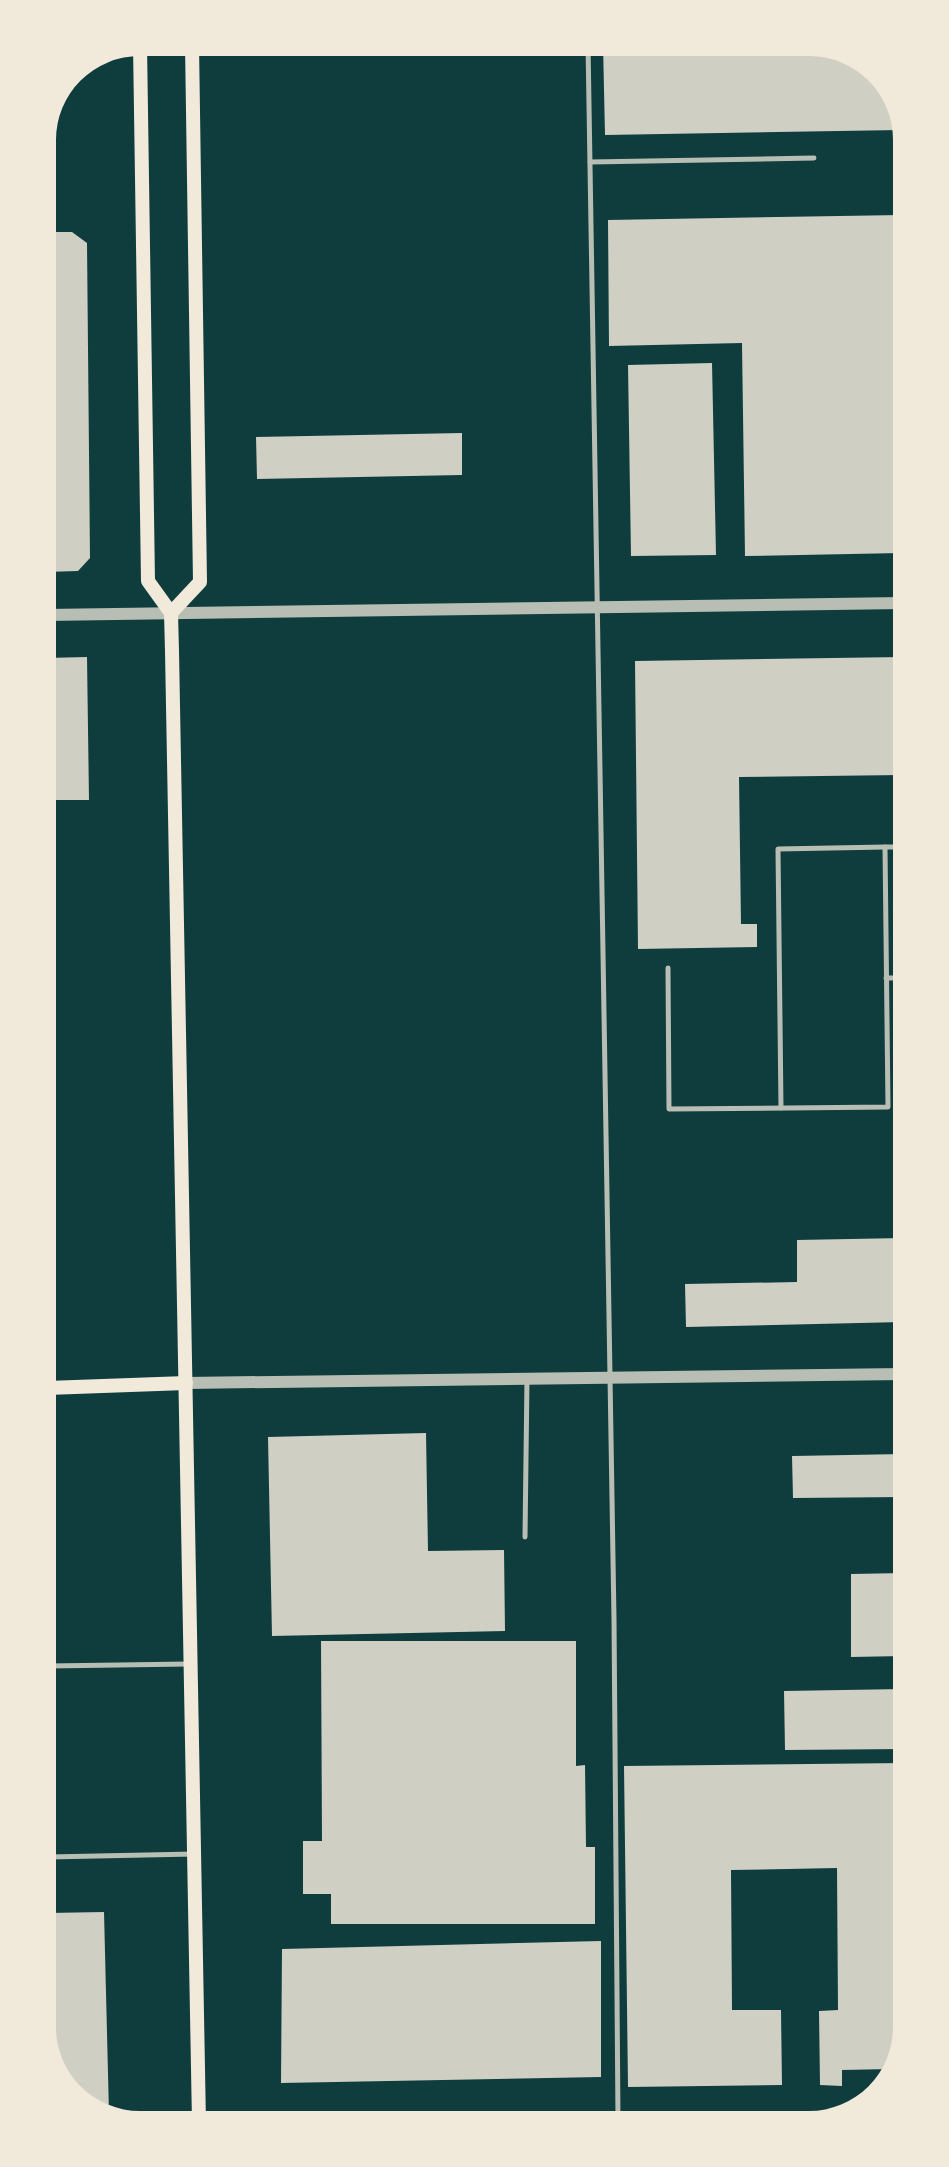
<svg xmlns="http://www.w3.org/2000/svg" width="949" height="2167" font-family="'Archivo Narrow',sans-serif">
<style>
.building{fill:#cfcfc3}
.lines{fill:none;stroke-linecap:round;stroke-linejoin:round}
.service{stroke:#b8beb3;stroke-width:5}
.tertiary{stroke:#b8beb3;stroke-width:12}
.secondary{stroke:#f1e9da;stroke-width:14}
</style>
<rect width="100%" height="100%" fill="#0f3d3e"/>
<g class="building">
<path d="M603,44H816L868,64L900,109V130L605,135Z"/>
<path d="M901,215V553L745,556L742,343L609,346L608,220Z"/>
<path d="M44,232H72L87,243L90,558L78,571L45,572Z"/>
<path d="M712,363L716,555L631,556L628,365Z"/>
<path d="M462,433V475L257,479L256,437Z"/>
<path d="M87,657L89,800H46L45,658Z"/>
<path d="M902,657V775L739,777L741,924H757V947L638,949L635,661Z"/>
<path d="M46,970H51L52,1276H47Z"/>
<path d="M903,1238V1322L686,1327L685,1284L797,1282V1240Z"/>
<path d="M426,1433L428,1551L504,1550L505,1631L272,1636L268,1437Z"/>
<path d="M904,1454V1497L793,1498L792,1456Z"/>
<path d="M904,1573V1656L851,1657V1574Z"/>
<path d="M321,1641H576V1766L585,1765L586,1847H595V1924H331V1894H303V1841H322Z"/>
<path d="M904,1689L905,1749L785,1750L784,1691Z"/>
<path d="M905,1763V2028L891,2069L842,2070V2086L820,2085L819,2011L838,2010L837,1868L731,1870L732,2010H781L782,2085L628,2087L624,1766Z"/>
<path d="M104,1912L109,2114L81,2103L49,2058L48,1913Z"/>
<path d="M601,1941V2077L281,2083L282,1949Z"/>
</g>
<g class="lines">
<g class="service">
<path d="M588,44L614,1619L618,2120"/>
<path d="M590,162L814,158"/>
<path d="M668,968L669,1109L888,1107L885,847H902"/>
<path d="M886,978H903"/>
<path d="M781,1108L778,849L885,847"/>
<path d="M525,1537L527,1379"/>
<path d="M48,1666L188,1664"/>
<path d="M48,1857L194,1854"/>
</g>
<g class="tertiary">
<path d="M45,615L902,603"/>
<path d="M186,1383L904,1374"/>
</g>
<g class="secondary">
<path d="M140,44L148,581L171,613L172,651L199,2123"/>
<path d="M171,613L200,582L192,44"/>
<path d="M47,1388L186,1383"/>
</g>
</g>
<path d="M0 0H949V2167H0ZM140 56H809A84 84 0 0 1 893 140V2027A84 84 0 0 1 809 2111H140A84 84 0 0 1 56 2027V140A84 84 0 0 1 140 56Z" fill="#f1e9da" fill-rule="evenodd"/>
</svg>
